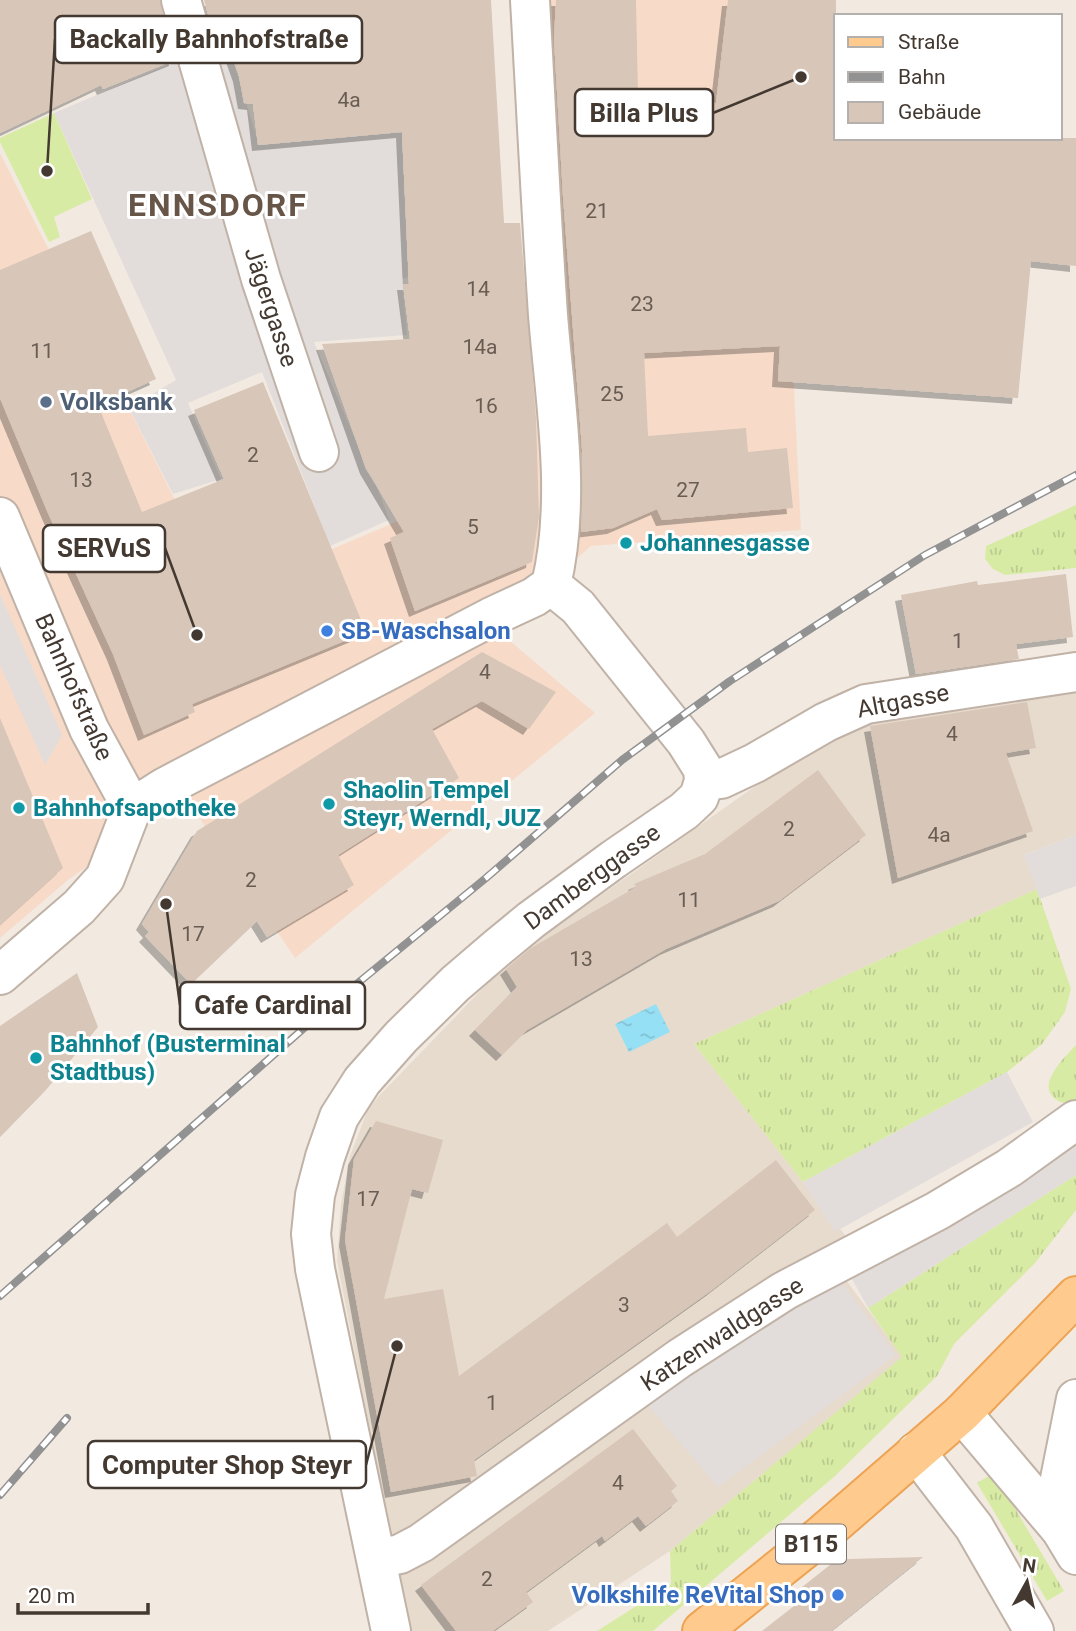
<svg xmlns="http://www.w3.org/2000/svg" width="1076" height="1631" font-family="Roboto,sans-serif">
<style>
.residential{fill:#e7dbce}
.commercial{fill:#f7dbc8}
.grass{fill:url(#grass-tufts)}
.green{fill:#d8eba5}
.parking{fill:#e2ddda}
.water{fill:url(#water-ripples)}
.building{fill:#d8c6b8;filter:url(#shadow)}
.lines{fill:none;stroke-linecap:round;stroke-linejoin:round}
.minor-casing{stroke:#c0b2a6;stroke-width:42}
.major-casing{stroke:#eda353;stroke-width:42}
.minor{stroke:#fff;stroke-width:38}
.major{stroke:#ffca8d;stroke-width:38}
.rail-casing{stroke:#929292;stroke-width:8}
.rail{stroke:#fff;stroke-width:5;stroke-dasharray:16;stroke-linecap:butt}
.service-dot{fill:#5c6f8a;stroke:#fff;stroke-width:2.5}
.culture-dot{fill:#0f9aa8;stroke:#fff;stroke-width:2.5}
.shop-dot{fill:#3f7fe0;stroke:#fff;stroke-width:2.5}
.labels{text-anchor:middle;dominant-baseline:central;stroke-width:6;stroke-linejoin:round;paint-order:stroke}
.number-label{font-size:21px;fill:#685c53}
.shield{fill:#fff;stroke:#7b746f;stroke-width:2}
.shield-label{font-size:23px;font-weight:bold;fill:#433931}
.street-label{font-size:24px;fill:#433931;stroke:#fff}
.service-label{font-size:24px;font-weight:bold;fill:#4e5e75;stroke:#fff;text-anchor:start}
.culture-label{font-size:24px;font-weight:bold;fill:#0d838f;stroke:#fff;text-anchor:start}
.shop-label{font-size:24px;font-weight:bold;fill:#366cbe;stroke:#fff;text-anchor:start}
.district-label{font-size:32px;font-weight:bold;letter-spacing:2px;fill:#675548;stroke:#fff}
.leader{fill:none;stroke:#433931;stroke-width:2.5}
.callout-dot{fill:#433931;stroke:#fff;stroke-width:2.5}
.callout{fill:#fff;stroke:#433931;stroke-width:2.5}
.callout-label{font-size:26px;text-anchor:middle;font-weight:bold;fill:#433931}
</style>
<defs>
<pattern id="grass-tufts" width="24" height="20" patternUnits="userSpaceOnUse" patternTransform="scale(1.75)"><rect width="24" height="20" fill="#d8eba5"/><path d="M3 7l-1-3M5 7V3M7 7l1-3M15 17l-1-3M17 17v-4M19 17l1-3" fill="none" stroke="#bbca8e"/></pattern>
<pattern id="water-ripples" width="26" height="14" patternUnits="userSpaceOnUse" patternTransform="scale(1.75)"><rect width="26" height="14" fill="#96e0f6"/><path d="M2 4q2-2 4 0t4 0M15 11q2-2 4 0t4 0" fill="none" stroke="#82c1d3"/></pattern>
<filter id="shadow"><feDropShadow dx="-6" dy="6" stdDeviation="0" flood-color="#0004"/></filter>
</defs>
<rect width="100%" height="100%" fill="#f2eae1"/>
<path class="residential" d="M1076,682V835L1024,855L1037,889L694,1044L864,1259L843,1276L903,1357L670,1551L548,1631H409L337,1261L341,1204L350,1156L368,1109L379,1096L512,958L863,710Z"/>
<path class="commercial" d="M550,0H775L801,530L591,546L496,629L595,713L295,958L185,797L68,880L0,938V153L223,595L455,497L432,306L558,284Z"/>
<g class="grass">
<path d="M1076,505V568L1005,575L993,569L985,559L986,546Z"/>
<path d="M1037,889L1071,989L1065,1012L1042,1044L1007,1072L803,1182L694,1044Z"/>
<path d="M1076,1045V1100L1063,1103C1030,1090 1063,1059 1076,1045Z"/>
<path d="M1076,1175V1210L1035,1263L954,1344L937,1376L835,1476L653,1631H597L671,1584L670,1551L902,1357L868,1308Z"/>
<path d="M994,1473L1064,1591L1047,1601L977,1483Z"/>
</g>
<path class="green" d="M54,113L92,199L54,217L60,237L49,242L0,142V138Z"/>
<g class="parking">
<path d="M227,40L259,145L402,132L408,277L402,279L407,335L314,342L358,446L365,469L377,486L389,520L330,546L262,372L188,403L221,479L173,494L129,408L176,380L54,113Z"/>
<path d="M0,594L62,735L45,765L0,665Z"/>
<path d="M1076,835V886L1040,899L1024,855Z"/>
<path d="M1007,1072L1033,1122L835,1232L803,1182Z"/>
<path d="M1076,1135V1175L868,1308L852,1279Z"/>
<path d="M839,1279L896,1355L718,1487L647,1404L775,1316Z"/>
</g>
<path class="water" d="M656,1004L670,1032L629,1052L615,1024Z"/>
<g class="building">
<path d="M0,0H160L175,60L103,89L101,85L0,133Z"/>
<path d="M204,0H491L504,223H520L536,418L539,517L532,562L415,611L390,538L404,532L366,468L322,344L410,339L403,284H409L402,132L258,145L253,104L244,103L239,76L227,42L217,46Z"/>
<path d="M556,0H636L638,96L716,103L728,0H836V138H1076V266L1031,261L1018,398L778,381L780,346L644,353L648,436L746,428L748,452L787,448L793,508L662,520L657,509L613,528L581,532L582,449L563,196L554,39Z"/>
<path d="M91,231L156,379L98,405L142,512L224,479L194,410L263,382L366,632L192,704L195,712L144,735L113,654L48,513L0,398V270Z"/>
<path d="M1066,574L1073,637L1016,644L1019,659L916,674L901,595L977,581L978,585Z"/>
<path d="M482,652L556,692L529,729L482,701L432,729L459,778L338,855L354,885L267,937L257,921L191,984L145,936L149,932L142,924L197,831Z"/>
<path d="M1027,702L1036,748L1006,753L1033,831L898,878L870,726Z"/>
<path d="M0,718L63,868L0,925Z"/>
<path d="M818,770L866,835L779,901L666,949L527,1030L502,1055L475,1030L517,987L506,969L531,948L636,887L634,884L705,854Z"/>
<path d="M77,973L98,1027L46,1090L0,1137V1026Z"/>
<path d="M376,1121L443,1140L428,1193L412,1189L384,1299L443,1289L459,1376L667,1223L677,1237L776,1160L815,1210L712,1290L474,1460L477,1476L391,1492L345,1240L354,1159Z"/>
<path d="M633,1429L677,1486L671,1491L678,1501L646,1526L638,1516L605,1541L602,1536L526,1592L533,1602L493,1631H456L421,1585Z"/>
<path d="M923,1557L831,1631H762L803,1599L797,1591L835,1561L848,1559Z"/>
</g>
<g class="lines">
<g class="minor-casing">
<g id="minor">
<path d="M181,0L261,279L319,452"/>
<path d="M530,0C536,105 541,210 548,315C555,403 572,498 551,585"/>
<path d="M0,517L89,729L132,808"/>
<path d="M704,781L721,779L755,763L826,722L866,704L1076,672"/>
<path d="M132,808L165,787L491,617L534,597L551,585"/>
<path d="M0,975L79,907L105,878L132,808"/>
<path d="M962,1413L1061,1530L1076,1555"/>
<path d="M916,1452L974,1527L1034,1631"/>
<path d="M1061,1530L1060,1479L1076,1399"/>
<path d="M377,1559L400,1554L421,1543L680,1358L784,1291L937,1211L1009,1168L1076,1120"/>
<path d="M391,1631L315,1269L311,1234L315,1195L325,1157L339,1117L362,1081L401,1037L455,984L497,948L531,920L614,859L684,811L699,797L704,781L703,769L686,742L578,607L551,585"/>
</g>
</g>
<g class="major-casing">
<path id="major" d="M702,1631L818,1538L962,1413L1076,1296"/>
</g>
<use href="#minor" class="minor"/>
<use href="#major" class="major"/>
<g class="rail-casing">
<g id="rail">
<path d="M0,1296L320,1014L486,878L622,760L730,681L925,555L1076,475"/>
<path d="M0,1495L67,1418"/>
</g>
</g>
<use href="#rail" class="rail"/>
</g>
<circle class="service-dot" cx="46" cy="402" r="7"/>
<g class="culture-dot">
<circle cx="626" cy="543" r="7"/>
<circle cx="329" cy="804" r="7"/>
<circle cx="19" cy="808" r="7"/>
<circle cx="36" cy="1058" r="7"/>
</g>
<g class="shop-dot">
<circle cx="327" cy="631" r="7"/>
<circle cx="838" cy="1595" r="7"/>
</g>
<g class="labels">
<g class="number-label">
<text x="349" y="100">4a</text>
<text x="597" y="211">21</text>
<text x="478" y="289">14</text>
<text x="642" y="304">23</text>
<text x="480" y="347">14a</text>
<text x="42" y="351">11</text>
<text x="612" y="394">25</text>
<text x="486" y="406">16</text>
<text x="253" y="455">2</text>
<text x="81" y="480">13</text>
<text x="688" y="490">27</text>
<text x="473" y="527">5</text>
<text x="958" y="641">1</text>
<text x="485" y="672">4</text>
<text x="952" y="734">4</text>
<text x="789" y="829">2</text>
<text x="939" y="835">4a</text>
<text x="251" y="880">2</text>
<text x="689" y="900">11</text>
<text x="193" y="934">17</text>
<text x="581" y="959">13</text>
<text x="368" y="1199">17</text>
<text x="624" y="1305">3</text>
<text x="492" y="1403">1</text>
<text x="618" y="1483">4</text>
<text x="487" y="1579">2</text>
</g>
<rect class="shield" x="776" y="1524.5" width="70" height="39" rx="5"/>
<g class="shield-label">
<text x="811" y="1544">B115</text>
</g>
<g class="street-label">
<text transform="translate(271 307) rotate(72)">Jägergasse</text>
<text transform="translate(74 687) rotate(66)">Bahnhofstraße</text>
<text transform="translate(903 701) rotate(-11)">Altgasse</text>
<text transform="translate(592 877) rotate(-36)">Damberggasse</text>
<text transform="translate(722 1334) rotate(-33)">Katzenwaldgasse</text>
</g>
<g class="service-label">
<text x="60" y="402">Volksbank</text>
</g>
<g class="culture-label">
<text x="640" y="543">Johannesgasse</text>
<text x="343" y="790">Shaolin Tempel<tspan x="343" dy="28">Steyr, Werndl, JUZ</tspan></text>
<text x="33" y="808">Bahnhofsapotheke</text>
<text x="50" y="1044">Bahnhof (Busterminal<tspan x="50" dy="28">Stadtbus)</tspan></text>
</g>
<g class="shop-label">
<text x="341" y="631">SB-Waschsalon</text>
<text x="824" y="1595" text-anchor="end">Volkshilfe ReVital Shop</text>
</g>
<g class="district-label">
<text x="218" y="205">ENNSDORF</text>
</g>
</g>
<path class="leader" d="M47 171L55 39M801 77L713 113M197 635L165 548M166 904L180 1005M397 1346L366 1465"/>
<g class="callout-dot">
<circle cx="47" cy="171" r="7"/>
<circle cx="801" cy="77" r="7"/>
<circle cx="197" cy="635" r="7"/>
<circle cx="166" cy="904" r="7"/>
<circle cx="397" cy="1346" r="7"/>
</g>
<g class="callout">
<rect x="55" y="16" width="307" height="47" rx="7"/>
<rect x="575" y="89" width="138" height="47" rx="7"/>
<rect x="43" y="525" width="122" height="47" rx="7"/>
<rect x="180" y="982" width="185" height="47" rx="7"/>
<rect x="88" y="1441" width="278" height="47" rx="7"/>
</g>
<g class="callout-label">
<text x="209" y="48">Backally Bahnhofstraße</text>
<text x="644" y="122">Billa Plus</text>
<text x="104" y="557">SERVuS</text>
<text x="273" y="1014">Cafe Cardinal</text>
<text x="227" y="1474">Computer Shop Steyr</text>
</g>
<rect x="834" y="14" width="228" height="126" fill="#ffffff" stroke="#b4b0ad" stroke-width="2"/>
<rect x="848" y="37" width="35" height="10" fill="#ffca8d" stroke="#b4b0ad" stroke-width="2"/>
<text x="898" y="49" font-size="21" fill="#433931">Straße</text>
<rect x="848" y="72" width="35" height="10" fill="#929292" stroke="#b4b0ad" stroke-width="2"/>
<text x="898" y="84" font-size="21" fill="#433931">Bahn</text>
<rect x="848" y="102" width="35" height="21" fill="#d8c6b8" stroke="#b4b0ad" stroke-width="2"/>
<text x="898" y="119" font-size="21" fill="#433931">Gebäude</text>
<g transform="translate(1027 1582) rotate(8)" stroke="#ffffff" stroke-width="5" paint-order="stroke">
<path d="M0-5L12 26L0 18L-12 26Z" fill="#433931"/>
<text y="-10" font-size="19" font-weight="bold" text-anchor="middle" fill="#433931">N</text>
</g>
<path d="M18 1603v10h130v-10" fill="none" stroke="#433931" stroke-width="3.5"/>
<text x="28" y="1603" font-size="21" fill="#433931" stroke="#ffffff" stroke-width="5" paint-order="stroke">20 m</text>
</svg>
